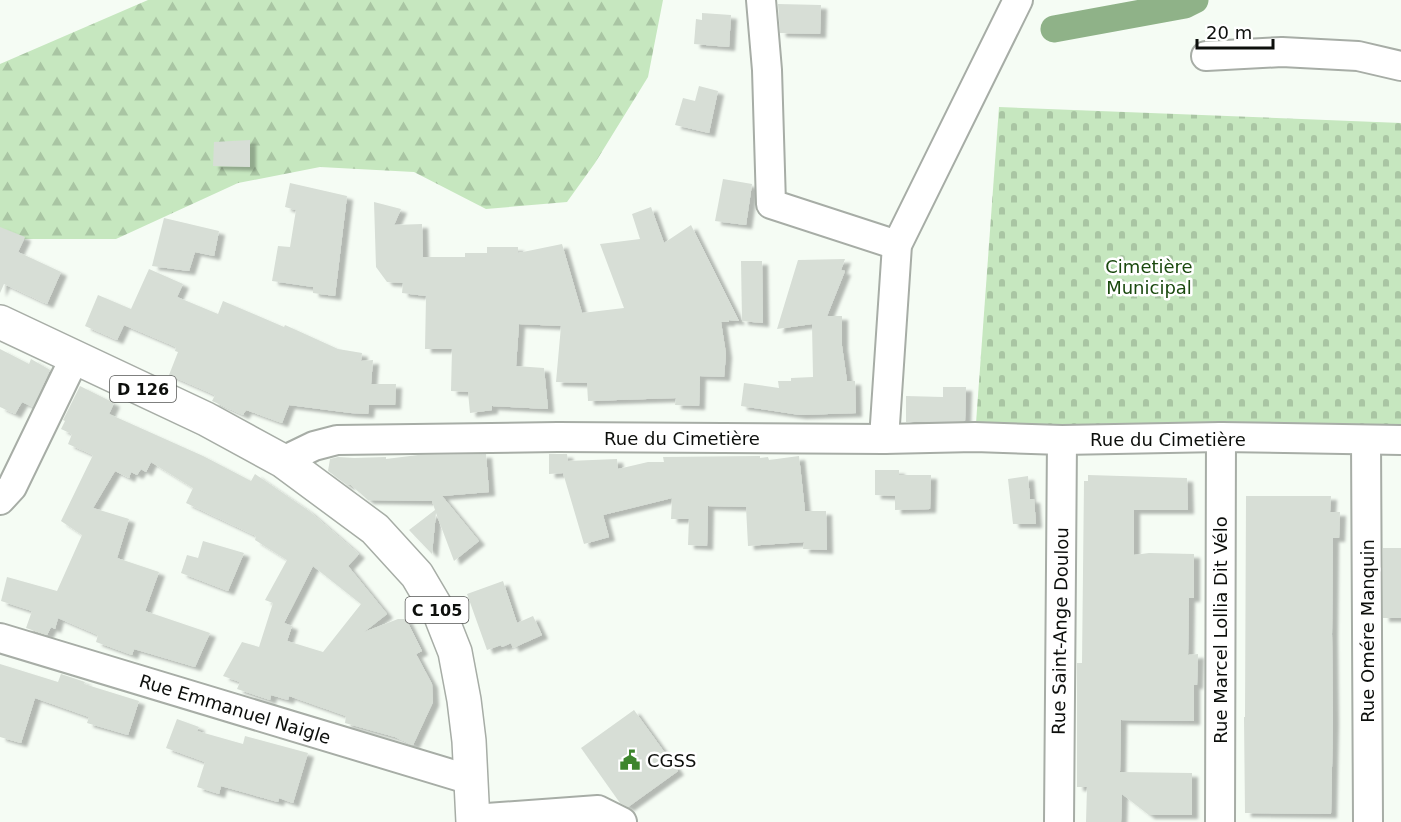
<svg xmlns="http://www.w3.org/2000/svg" width="1401" height="822" font-family="'DejaVu Sans',sans-serif">
<style>
.forest{fill:url(#forest-firs)}
.cemetery{fill:url(#cemetery-stones)}
.lines{fill:none;stroke-linecap:round;stroke-linejoin:round}
.canal{stroke:#8fb288;stroke-width:27}
.building{fill:#d7ded6;fill-rule:evenodd;filter:url(#shadow)}
.minor-casing{stroke:#a7ada6;stroke-width:32}
.major-casing{stroke:#a7ada6;stroke-width:36}
.minor{stroke:#fff;stroke-width:28}
.major{stroke:#fff;stroke-width:33}
.labels{text-anchor:middle;dominant-baseline:central;stroke-width:5;stroke-linejoin:round;paint-order:stroke}
.shield{fill:#fff;stroke:#565755;stroke-width:1.5}
.shield-label{font-size:16px;font-weight:bold;fill:#0d0f0c}
.park-label{font-size:18px;fill:#1a490e;stroke:#fff}
.street-label{font-size:18px;fill:#0d0f0c;stroke:#fff}
.poi-label{font-size:18px;fill:#0d0f0c;stroke:#fff;text-anchor:start}
</style>
<defs>
<pattern id="forest-firs" width="22" height="20" patternUnits="userSpaceOnUse" patternTransform="scale(1.5)"><rect width="22" height="20" fill="#c6e7bf"/><path d="M5 1l3.5 6h-7zM16 11l3.5 6h-7z" fill="#a9c5a3"/></pattern>
<pattern id="cemetery-stones" width="16" height="16" patternUnits="userSpaceOnUse" patternTransform="scale(1.5)"><rect width="16" height="16" fill="#c6e7bf"/><path d="M2 7V4a2 2 0 0 1 4 0v3zM10 15v-3a2 2 0 0 1 4 0v3z" fill="#a9c5a3"/></pattern>
<filter id="shadow"><feDropShadow dx="6" dy="4" stdDeviation="1.5" flood-color="#0004"/></filter>
</defs>
<rect width="100%" height="100%" fill="#f5fcf4"/>
<path class="forest" d="M148,0H663L648,77L595,163L567,202L486,209L414,172L320,167L238,183L116,239H0V64Z"/>
<path class="cemetery" d="M999,107L1401,123V440L975,437Z"/>
<g class="lines">
<path class="canal" d="M1054,29L1185,5L1195,0"/>
</g>
<g class="building">
<path d="M778,4L821,5L820,34L780,33Z"/>
<path d="M702,13L731,15L729,47L694,44L696,19L702,20Z"/>
<path d="M699,86L718,91L709,133L675,125L683,98L695,101Z"/>
<path d="M250,140V167L213,166L214,142Z"/>
<path d="M723,179L752,184L746,225L715,221Z"/>
<path d="M290,183L347,196L335,296L313,293V287L272,281L278,246L290,247L296,210L285,207Z"/>
<path d="M374,202L401,209L394,225L422,224L423,257H465V253H487V247H518V253L562,244L582,313L624,308L600,244L640,239L632,214L651,207L664,243L691,225L739,321L729,320V322H721L726,354L724,377L700,376L699,406L675,405L676,398L588,401L587,383L556,382L561,326L519,324L516,366L544,368L548,409L492,406V410L470,413L468,392L451,391L452,349H425L426,296L402,293L403,283L387,282L376,267Z"/>
<path d="M164,218L219,231L214,256L195,252L189,271L152,266Z"/>
<path d="M0,227L25,237L18,252L61,272L47,304L4,284L0,293Z"/>
<path d="M845,259L841,270L845,271L827,316H842V346L847,381H855L856,413L800,415L741,406L744,383L779,388L778,381H791V378L813,377L812,324L777,329L798,260Z"/>
<path d="M741,261H762L763,323L742,321Z"/>
<path d="M149,269L183,284L177,297L218,314L223,301L284,327L285,325L338,349L362,353L361,361L373,360L371,384H396L395,405H369L368,414L351,413L289,405L282,423L246,410L243,415L212,401L215,395L169,375L178,352L175,351L176,347L124,325L117,340L85,326L98,295L131,309Z"/>
<path d="M0,349L29,364L31,359L50,370L33,407L22,402L15,414L0,407Z"/>
<path d="M80,386L114,403L109,414L203,456L251,481L255,474L309,511L359,554L348,566L387,614L364,632L398,619H406L422,651L416,654L432,684L433,702L413,745L395,737L345,723L346,716L289,696L288,700L271,695L270,700L237,689L240,682L223,676L242,642L259,647L273,603L265,600L287,560L255,540L256,536L186,503L193,488L151,462L146,472L141,469L137,475L131,472L129,478L115,471L93,508L129,519L117,558L159,572L145,611L210,633L195,667L134,649L132,655L96,642L98,635L58,618L55,629L51,627L47,635L26,628L32,611L1,601L7,577L57,591L82,535L61,521L93,455L68,444L72,434L61,429L65,421L63,420ZM313,566L361,604L323,652L287,641L292,626L284,623Z"/>
<path d="M943,387H966L965,421L906,422V396L943,397Z"/>
<path d="M486,454L489,492L442,496L479,541L454,561L436,513L432,554L409,530L435,510L432,501L368,500L351,485H347L328,471L330,459L338,457L354,458L386,457V459L418,455Z"/>
<path d="M549,454H567L568,461L617,459L618,469L648,462H664L663,457L760,456V458L768,457L769,460L799,456L805,511H826L827,550L803,549L804,542L748,546L746,507L708,506L707,546L688,545L689,519H671L672,498L603,515L609,537L584,544L563,473L549,474Z"/>
<path d="M875,470H899V475H931L930,509L895,510V496L875,495Z"/>
<path d="M1088,475L1187,478L1188,510H1134V555L1149,553L1194,554V598H1189L1188,655L1198,654L1197,685H1194V721L1121,720L1120,772L1192,773V815H1149L1122,794L1121,822H1086L1087,787H1077V663H1082L1084,481H1088Z"/>
<path d="M1028,476L1030,499H1034L1036,524H1013L1008,479Z"/>
<path d="M1246,496H1331L1330,512H1340L1339,538H1333L1332,634L1333,721L1331,814L1245,813L1244,717H1245Z"/>
<path d="M203,541L244,553L228,591L181,573L187,555L198,558Z"/>
<rect x="1383" y="548" width="18" height="70"/>
<path d="M503,581L517,623L533,616L542,635L513,648L511,643L502,647L501,645L487,650L467,594Z"/>
<path d="M0,664L58,682L61,674L85,682L84,684L139,701L128,735L87,723L89,717L35,698L21,743L0,737Z"/>
<path d="M634,710L678,771L628,807L620,803L581,748Z"/>
<path d="M177,719L199,727L197,731L243,744L245,736L308,753L293,803L279,798L278,802L221,786L219,794L197,787L205,762L166,748Z"/>
</g>
<g class="lines">
<g class="minor-casing">
<g id="minor">
<path d="M761,0L767,70L771,204L897,245"/>
<path d="M1206,56L1282,52L1358,56L1401,66"/>
<path d="M884,439L897,245L1018,0"/>
<path d="M1366,440L1368,822"/>
<path d="M283,461L314,446L337,440L558,437L884,439L975,437L1062,440L1221,437L1401,440"/>
<path d="M0,500L12,487L75,357"/>
<path d="M0,638L471,780"/>
<path d="M473,819L598,810L622,822"/>
<path d="M1059,822L1062,440"/>
<path d="M1220,822L1221,437"/>
</g>
</g>
<g class="major-casing">
<path id="major" d="M0,322L206,419L283,461L375,529L417,575L440,614L455,652L464,700L469,741L473,822"/>
</g>
<use href="#minor" class="minor"/>
<use href="#major" class="major"/>
</g>
<defs>
<g id="civic-bare" transform="scale(1.62)"><path d="M-.6-6.5H3V-4.5H.6V-3L4-1V1h2V6H-6V1h2V-1L-.6-3ZM-1.2 2.5V6h2.4V2.5Z" fill="#3d852c" stroke="#fff" stroke-width="2.5" paint-order="stroke"/></g>
</defs>
<g fill-rule="evenodd">
<use href="#civic-bare" x="630" y="760"/>
</g>
<g class="labels">
<g class="shield">
<rect x="110" y="376" width="66" height="26" rx="4.5"/>
<rect x="405.5" y="597" width="63" height="26" rx="4.5"/>
</g>
<g class="shield-label">
<text x="143" y="389">D 126</text>
<text x="437" y="610">C 105</text>
</g>
<g class="park-label">
<text x="1149" y="266">Cimetière<tspan x="1149" dy="21">Municipal</tspan></text>
</g>
<g class="street-label">
<text x="682" y="438">Rue du Cimetière</text>
<text x="1168" y="439">Rue du Cimetière</text>
<text transform="translate(1220 630) rotate(-90)">Rue Marcel Lollia Dit Vélo</text>
<text transform="translate(1060 631) rotate(-89)">Rue Saint-Ange Doulou</text>
<text transform="translate(1367 631) rotate(-90)">Rue Omére Manquin</text>
<text transform="translate(235 709) rotate(17)">Rue Emmanuel Naigle</text>
</g>
<g class="poi-label">
<text x="647" y="760">CGSS</text>
</g>
</g>
<path d="M1197 39v9h76v-9" fill="none" stroke="#0d0f0c" stroke-width="3"/>
<text x="1206" y="39" font-size="18" fill="#0d0f0c" stroke="#ffffff" stroke-width="4.5" paint-order="stroke">20 m</text>
</svg>
